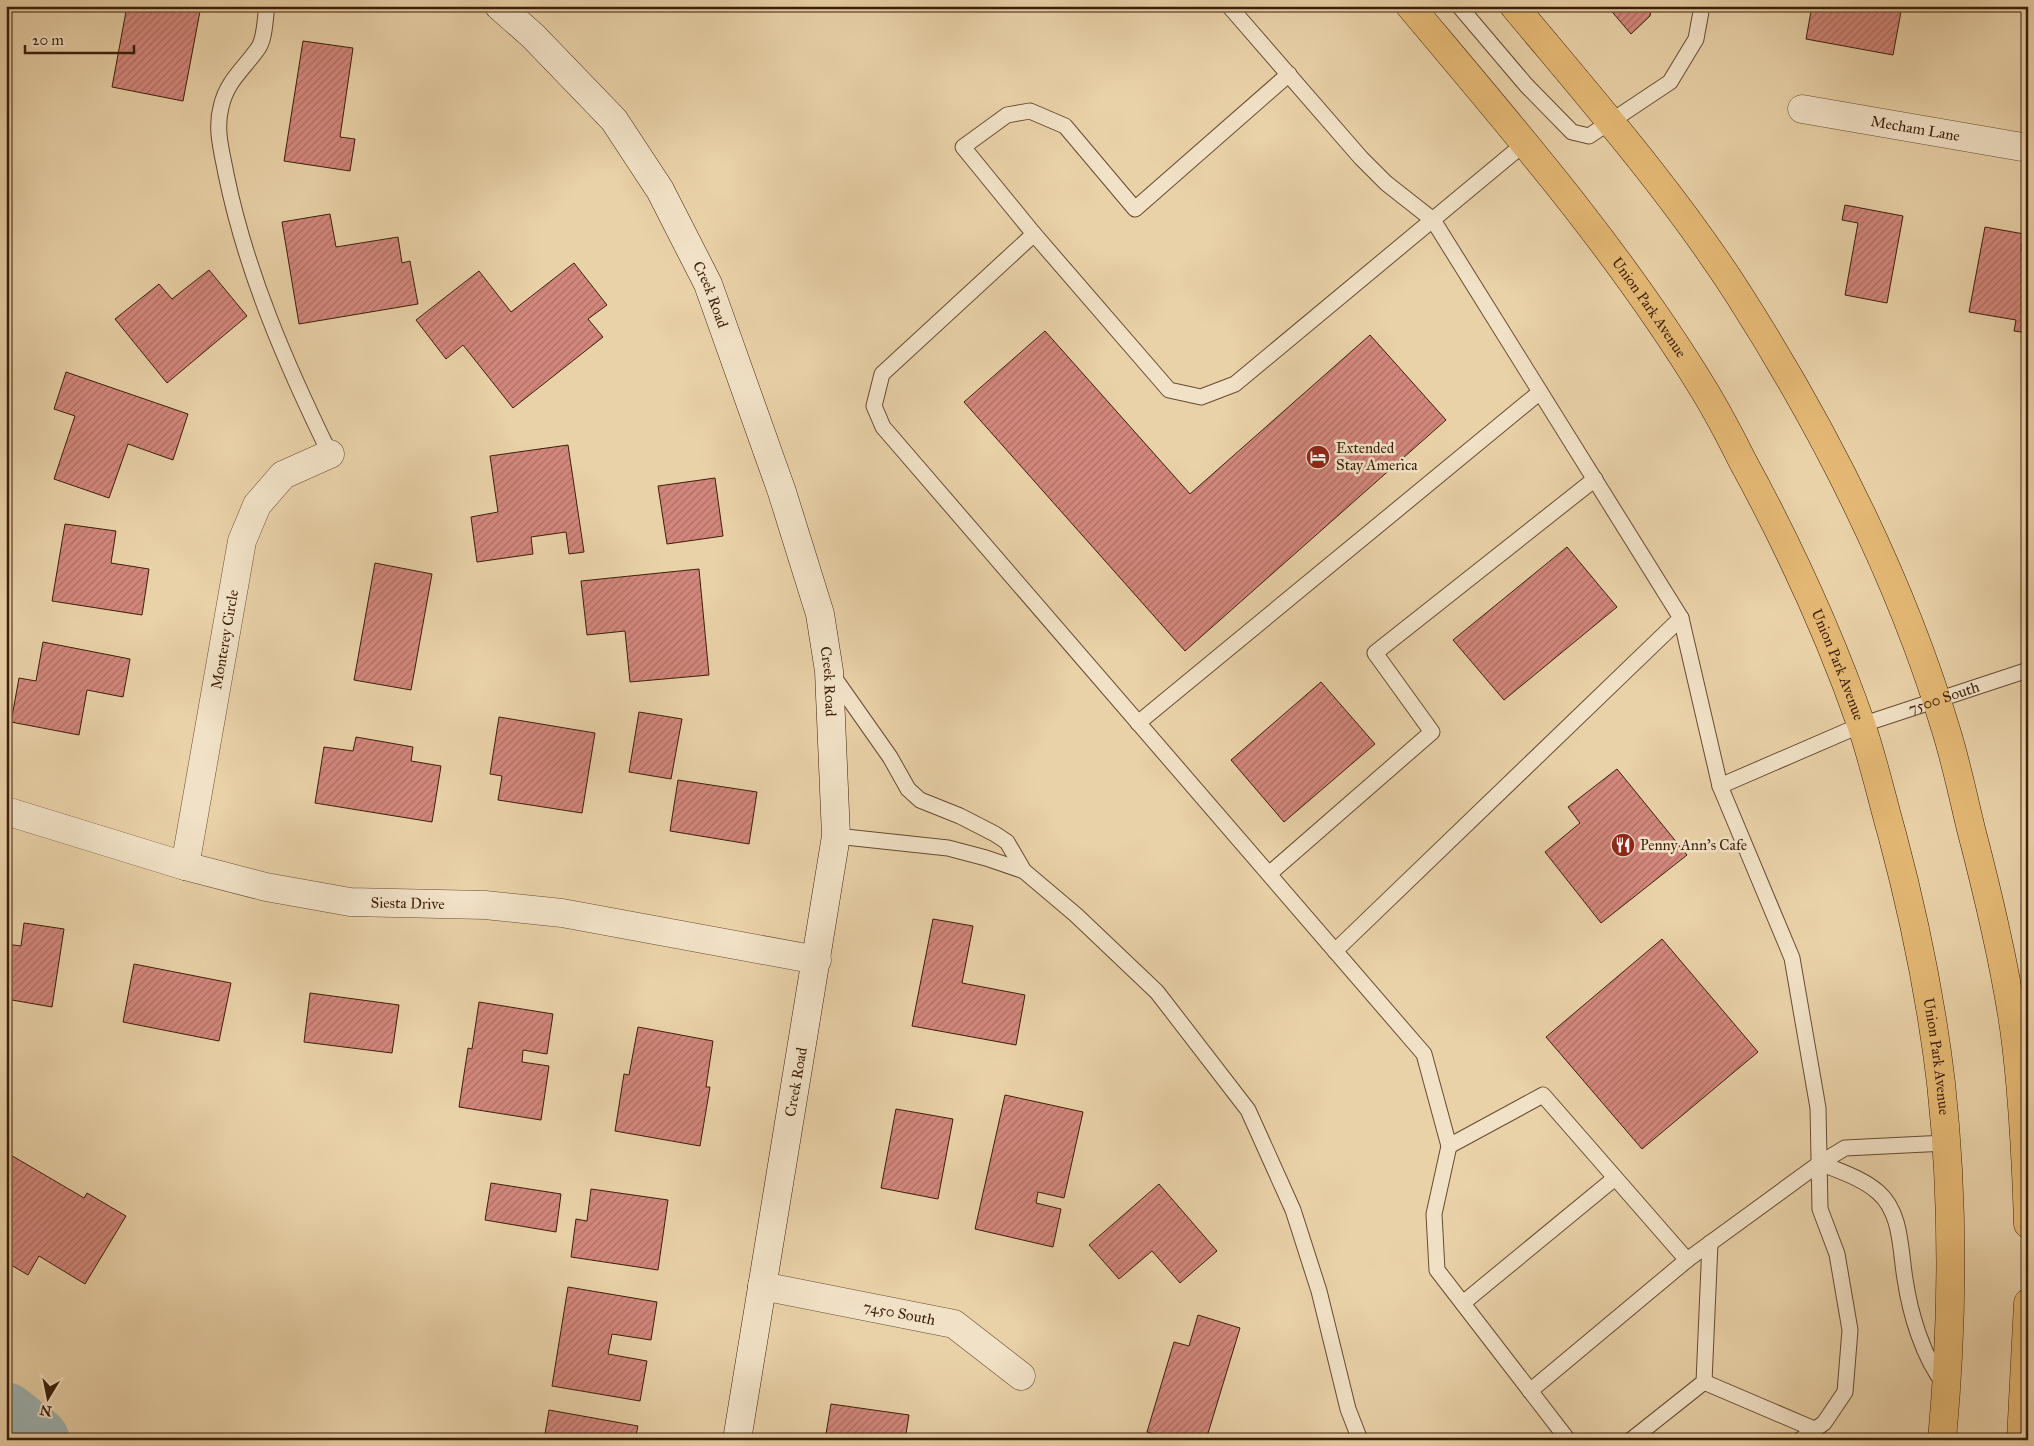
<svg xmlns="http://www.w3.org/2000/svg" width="2034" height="1446" font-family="'IM FELL Great Primer',serif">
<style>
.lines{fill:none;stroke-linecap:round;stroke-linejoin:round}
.river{stroke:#9db4b4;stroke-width:65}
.building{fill:url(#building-hatch);stroke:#3c1e09}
.lane-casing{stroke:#674b31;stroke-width:17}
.street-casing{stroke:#674b31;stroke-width:29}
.secondary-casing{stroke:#3c1e09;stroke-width:29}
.primary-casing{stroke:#3c1e09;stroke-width:29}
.lane{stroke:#f1e1c6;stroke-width:15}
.street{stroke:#f1e1c6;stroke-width:28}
.secondary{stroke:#f1e1c6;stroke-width:28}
.primary{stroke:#e4b874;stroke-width:28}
.labels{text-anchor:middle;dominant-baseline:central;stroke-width:5;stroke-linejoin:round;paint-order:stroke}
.street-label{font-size:15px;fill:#3c1e09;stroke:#f1e1c6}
.poi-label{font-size:15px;fill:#3c1e09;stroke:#f1e1c6;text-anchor:start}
</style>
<defs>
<pattern id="building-hatch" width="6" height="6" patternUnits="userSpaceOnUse" patternTransform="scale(1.25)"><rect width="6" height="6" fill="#d3877c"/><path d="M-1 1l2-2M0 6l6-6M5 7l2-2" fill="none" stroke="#ac6e64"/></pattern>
</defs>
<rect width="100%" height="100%" fill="#e9d1a8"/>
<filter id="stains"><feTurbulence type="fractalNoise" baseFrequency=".004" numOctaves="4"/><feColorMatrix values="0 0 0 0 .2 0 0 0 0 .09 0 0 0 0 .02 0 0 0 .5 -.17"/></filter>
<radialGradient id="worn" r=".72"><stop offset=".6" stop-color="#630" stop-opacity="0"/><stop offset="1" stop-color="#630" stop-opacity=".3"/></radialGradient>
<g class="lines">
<path class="river" d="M6,1415L37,1440"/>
</g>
<g class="building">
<path d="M127,6H201L183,101L112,87Z"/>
<path d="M1607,6H1652L1650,16L1631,34Z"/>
<path d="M1812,6H1902L1893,55L1806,39Z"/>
<path d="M303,41L353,48L340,137L355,139L350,171L284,161Z"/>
<path d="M1845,205L1903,216L1887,303L1845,295L1858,223L1842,220Z"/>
<path d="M330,214L336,247L398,237L402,263L410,261L418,304L299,324L282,222Z"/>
<path d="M1985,227L2024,234L2021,251L2028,252V333L2014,331L2016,320L1969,312Z"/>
<path d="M574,263L607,305L588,319L603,337L513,408L463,345L446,359L416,320L479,271L511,312Z"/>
<path d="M209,270L247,316L167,383L115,319L159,284L172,299Z"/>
<path d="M1045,331L1190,494L1370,335L1446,420L1185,651L964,402Z"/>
<path d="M66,372L188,414L173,460L128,444L109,498L54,479L75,416L54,409Z"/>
<path d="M568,445L584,552L569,554L566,532L531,537L533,554L477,562L471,517L498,512L490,456Z"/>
<path d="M715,478L723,536L667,544L658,486Z"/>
<path d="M65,524L116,531L111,563L149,569L142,615L52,601Z"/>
<path d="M1567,547L1617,607L1504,700L1453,640Z"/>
<path d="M375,563L432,574L411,690L354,680Z"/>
<path d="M699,569L709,675L630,682L625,631L587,635L581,581Z"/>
<path d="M43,642L130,659L123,697L87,690L79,735L11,722L19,678L36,681Z"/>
<path d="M1321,682L1375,744L1284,822L1231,760Z"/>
<path d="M639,712L682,719L671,779L629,772Z"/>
<path d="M499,717L595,733L582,813L498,800L502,776L490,774Z"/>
<path d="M356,737L413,747L411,761L441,766L432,822L315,803L324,747L353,751Z"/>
<path d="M1617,769L1687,855L1601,923L1545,852L1580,823L1568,807Z"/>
<path d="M678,780L757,792L749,844L670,831Z"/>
<path d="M933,919L973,926L962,983L1025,995L1016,1045L912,1026Z"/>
<path d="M24,923L64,929L52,1007L6,999V944L21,946Z"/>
<path d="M1662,939L1758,1052L1642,1149L1546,1037Z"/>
<path d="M134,964L231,983L219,1041L123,1022Z"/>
<path d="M310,993L399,1005L392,1053L304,1042Z"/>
<path d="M479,1002L553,1014L547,1054L523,1050L522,1062L549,1066L541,1120L459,1107L468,1048L472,1049Z"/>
<path d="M638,1027L713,1041L706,1087H710L700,1146L615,1131L624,1074L629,1075Z"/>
<path d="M1005,1095L1083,1112L1064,1198L1038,1192L1036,1203L1061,1209L1053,1247L975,1229Z"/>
<path d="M896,1109L953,1119L938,1199L881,1188Z"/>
<path d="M9,1154L84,1198L87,1193L126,1216L85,1284L39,1256L28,1275L6,1262V1158Z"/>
<path d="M491,1183L561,1194L556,1232L485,1220Z"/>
<path d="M1159,1184L1217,1251L1180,1283L1152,1251L1119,1279L1089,1245Z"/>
<path d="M591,1189L668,1200L658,1270L571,1257L576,1219L587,1221Z"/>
<path d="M568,1287L657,1302L651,1340L612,1334L608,1354L647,1361L640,1401L552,1386Z"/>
<path d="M1198,1315L1240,1328L1206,1440H1174L1147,1432L1174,1342L1189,1346Z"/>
<path d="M831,1404L909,1415L905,1440H825Z"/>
<path d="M549,1410L638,1426L635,1440H544Z"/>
</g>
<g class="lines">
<g class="lane-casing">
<g id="lane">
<path d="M267,6C265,18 265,37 259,47C245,68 227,80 221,107C215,130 222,152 226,174C246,272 286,364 330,454"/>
<path d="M1229,6L1361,158L1386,183L1433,220L1681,618L1720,786L1792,958L1818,1108L1820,1209L1837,1254L1850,1330L1845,1392L1824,1423L1800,1440"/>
<path d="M1459,6L1526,85L1572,132L1589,136L1670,82L1696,39L1702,6"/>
<path d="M1525,143L1235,384L1201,397L1169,390L1034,234L882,374L874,406L883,427L1424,1054L1449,1146L1434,1214L1437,1270L1568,1440"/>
<path d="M1034,234L963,147L1007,115L1030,111L1065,126L1135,209L1289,74"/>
<path d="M833,676L890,757L908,789L920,800L960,816L995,834L1007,842L1024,871L1076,915L1157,992L1248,1110L1293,1210L1319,1291L1348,1409L1360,1440"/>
<path d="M1138,723L1540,392"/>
<path id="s1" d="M1720,786L1861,725L2028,670"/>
<path d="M836,836L948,848L986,858L1024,871"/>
<path d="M1269,874L1432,732L1375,653L1595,479"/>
<path d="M1335,951L1681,618"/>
<path d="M1449,1146L1543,1095L1687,1260"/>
<path d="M1820,1163C1839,1171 1862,1178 1878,1192C1902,1213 1900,1250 1905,1279C1910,1313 1923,1358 1945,1385"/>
<path d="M1463,1303L1615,1178"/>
<path d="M1704,1382L1814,1429"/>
<path d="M1530,1391L1687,1260L1820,1163L1845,1148L1946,1143"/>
<path d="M1631,1440L1704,1382L1710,1243"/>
</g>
</g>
<g class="street-casing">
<g id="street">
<path id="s2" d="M1802,109L2028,148"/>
<path id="s3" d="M6,811L185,866L266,887L350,902L485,905L562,913L817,960"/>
<path id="s4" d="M185,866L242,541L257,505L283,475L330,454"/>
<path id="s5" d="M762,1286L954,1324L1021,1376"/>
</g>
</g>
<g class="secondary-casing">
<g id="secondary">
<path id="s6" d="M499,6L533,36L614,120L660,190L708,284L782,492L820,614L829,671L836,836L737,1440"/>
</g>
</g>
<g class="primary-casing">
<g id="primary">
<path id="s7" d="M1410,6C1514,130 1620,252 1704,390C1718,413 1730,436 1742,460C1789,546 1830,635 1862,727C1874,763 1882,799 1892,834C1914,916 1931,999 1941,1083C1954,1202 1953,1321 1942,1440"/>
<path d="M1514,6C1592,100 1673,192 1739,295C1825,430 1900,577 1946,730C1956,762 1963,796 1971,829C1988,894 2004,960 2014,1028C2023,1093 2026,1159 2028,1224"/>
<path d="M2021,1440L2028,1303"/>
</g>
</g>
<use href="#lane" class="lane"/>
<use href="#street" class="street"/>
<use href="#secondary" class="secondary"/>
<use href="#primary" class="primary"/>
</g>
<defs>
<g id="hotel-disc" transform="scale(1.25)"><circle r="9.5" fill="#8f2418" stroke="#f1e1c6"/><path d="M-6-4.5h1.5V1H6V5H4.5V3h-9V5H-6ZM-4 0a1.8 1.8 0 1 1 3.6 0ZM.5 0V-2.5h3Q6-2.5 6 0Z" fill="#fff"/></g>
<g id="restaurant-disc" transform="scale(1.25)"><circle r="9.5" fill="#8f2418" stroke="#f1e1c6"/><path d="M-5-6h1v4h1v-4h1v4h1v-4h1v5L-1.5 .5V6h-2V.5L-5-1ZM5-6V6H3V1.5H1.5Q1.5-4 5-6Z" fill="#fff"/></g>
</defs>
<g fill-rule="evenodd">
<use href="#hotel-disc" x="1318" y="457"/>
<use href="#restaurant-disc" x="1623" y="845"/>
</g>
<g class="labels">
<g class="street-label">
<text stroke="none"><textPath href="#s2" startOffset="115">Mecham Lane</textPath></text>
<text stroke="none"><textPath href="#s6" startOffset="362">Creek Road</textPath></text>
<text stroke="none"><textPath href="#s7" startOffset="385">Union Park Avenue</textPath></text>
<text stroke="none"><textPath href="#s4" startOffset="230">Monterey Circle</textPath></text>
<text stroke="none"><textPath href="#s7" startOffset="790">Union Park Avenue</textPath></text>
<text stroke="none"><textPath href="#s6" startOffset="768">Creek Road</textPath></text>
<text stroke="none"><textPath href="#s1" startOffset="241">7500 South</textPath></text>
<text stroke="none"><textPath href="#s3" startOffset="414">Siesta Drive</textPath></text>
<text stroke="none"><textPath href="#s7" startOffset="1195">Union Park Avenue</textPath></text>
<text transform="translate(796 1082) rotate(-80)">Creek Road</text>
<text stroke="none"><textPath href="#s5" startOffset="140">7450 South</textPath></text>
</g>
<g class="poi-label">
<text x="1336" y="448">Extended<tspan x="1336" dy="17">Stay America</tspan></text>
<text x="1640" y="845">Penny Ann's Cafe</text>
</g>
</g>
<rect width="2034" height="1446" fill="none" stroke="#e9d1a8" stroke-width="25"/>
<rect x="8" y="8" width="2019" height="1431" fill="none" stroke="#3c1e09" stroke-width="2.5"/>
<rect x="12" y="12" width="2009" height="1421" fill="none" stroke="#3c1e09"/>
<g transform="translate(48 1398) rotate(190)" stroke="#f1e1c6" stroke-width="4" paint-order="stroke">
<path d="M0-4L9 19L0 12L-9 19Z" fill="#3c1e09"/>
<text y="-8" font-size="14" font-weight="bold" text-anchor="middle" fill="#3c1e09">N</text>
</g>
<path d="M25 45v8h109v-8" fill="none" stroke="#3c1e09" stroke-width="2.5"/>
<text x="32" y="45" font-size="15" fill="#3c1e09" stroke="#f1e1c6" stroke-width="4" paint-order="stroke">20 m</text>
<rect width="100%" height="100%" filter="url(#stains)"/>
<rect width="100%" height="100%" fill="url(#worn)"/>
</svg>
